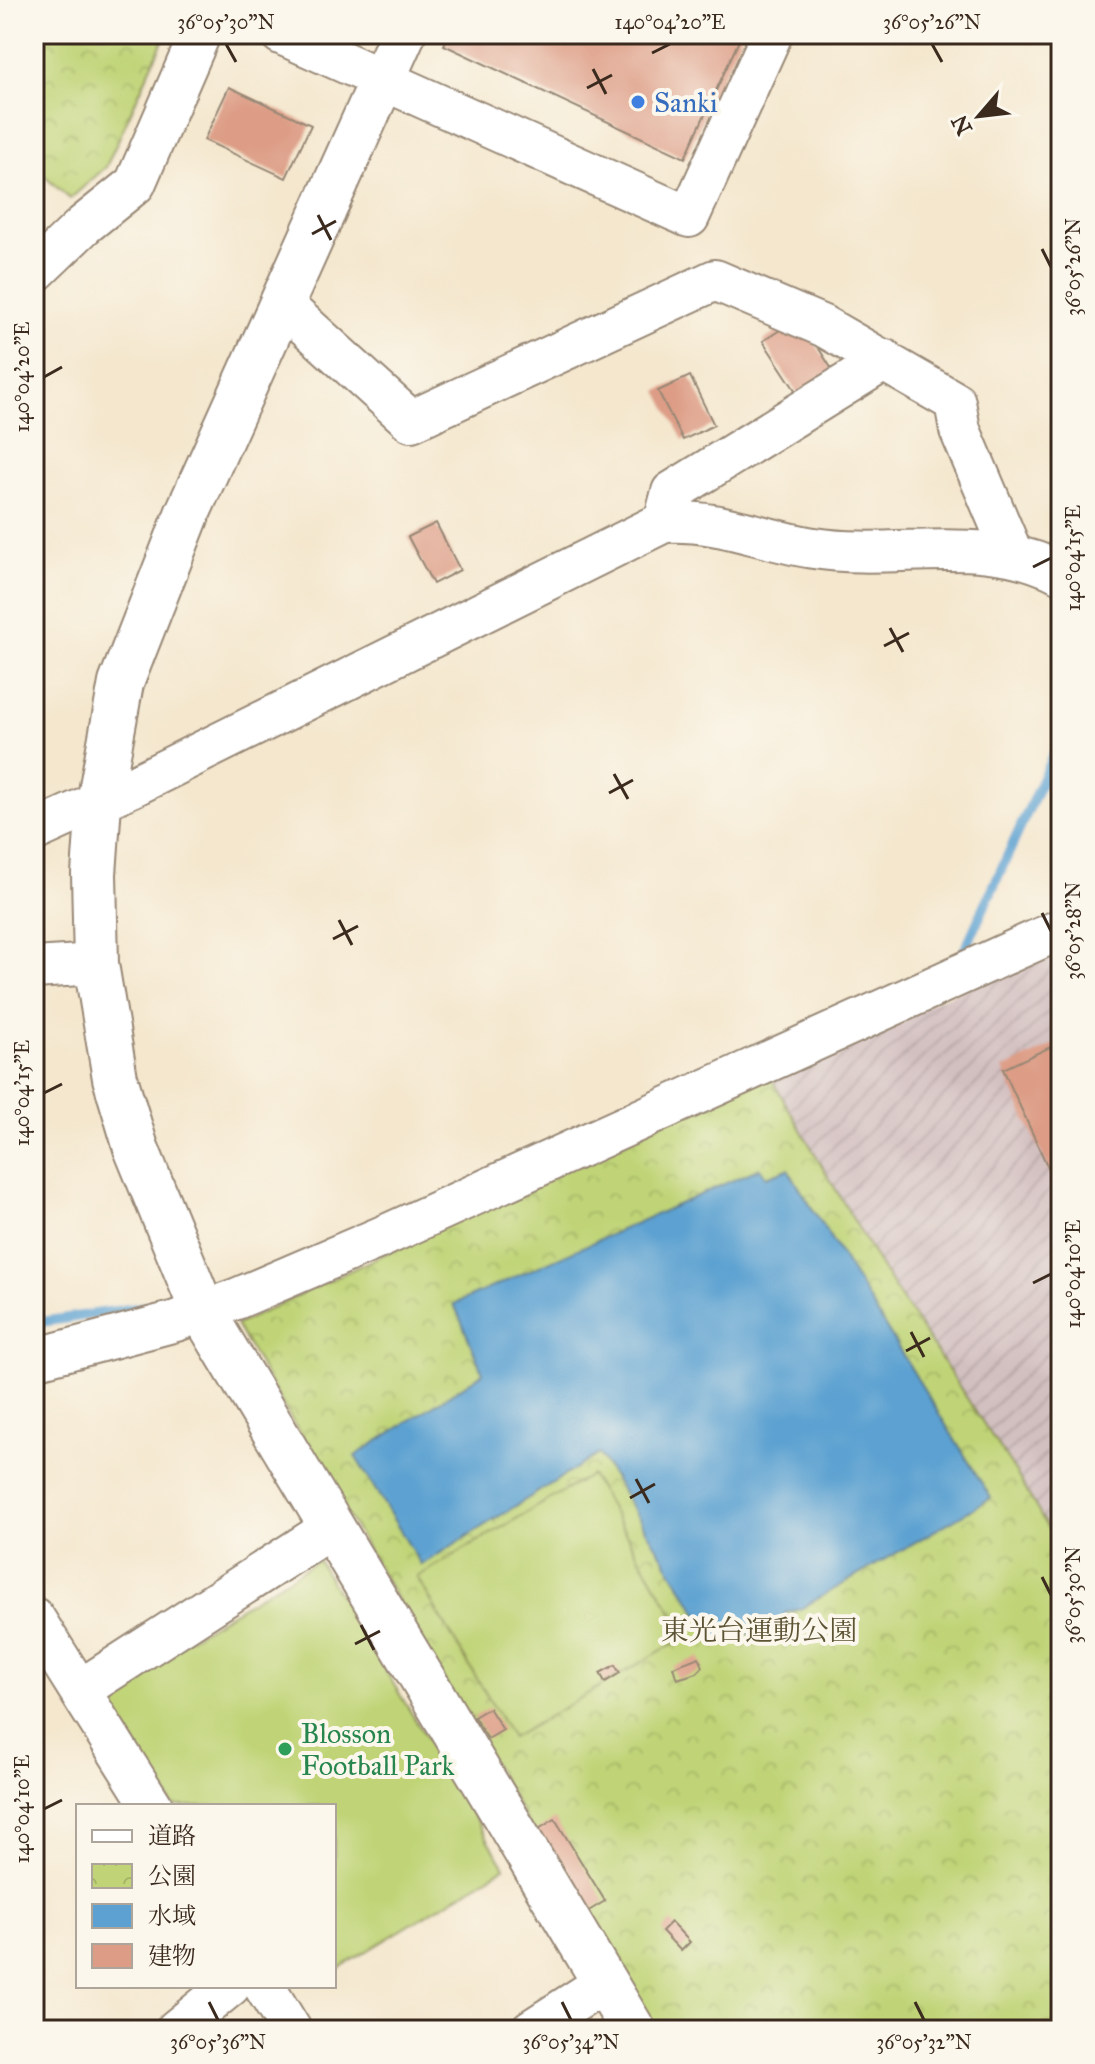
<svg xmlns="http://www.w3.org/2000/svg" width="1095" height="2064" font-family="'IM FELL Great Primer','Noto Serif JP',serif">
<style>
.industrial{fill:url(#industrial-furrows)}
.park{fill:url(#park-crowns);stroke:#7e7f4a;stroke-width:2}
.pitch{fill:#c0d477;stroke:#7e7f4a;stroke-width:2}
.water{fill:#5ca1d1;stroke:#4c6678;stroke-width:2}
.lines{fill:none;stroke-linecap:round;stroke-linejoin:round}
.stream{stroke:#5ca1d1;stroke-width:10}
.building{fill:#dd9c85}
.street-casing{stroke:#988876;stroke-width:44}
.secondary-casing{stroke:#988876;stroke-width:48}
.street{stroke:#fff;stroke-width:40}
.secondary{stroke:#fff;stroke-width:44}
.ticks{fill:none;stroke:#3b2a1e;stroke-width:3}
.shop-dot{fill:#3f7fe0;stroke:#fbf7ec;stroke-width:3}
.leisure-dot{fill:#2e9e5b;stroke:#fbf7ec;stroke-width:3}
.labels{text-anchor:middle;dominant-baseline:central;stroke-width:8;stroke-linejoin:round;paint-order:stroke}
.shop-label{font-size:28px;fill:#366cbe;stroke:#fbf7ec;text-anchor:start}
.park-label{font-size:28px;fill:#5c5434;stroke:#fbf7ec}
.leisure-label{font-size:28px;fill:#27864d;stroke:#fbf7ec;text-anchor:start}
.neatline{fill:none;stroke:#3b2a1e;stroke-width:3}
.ticks-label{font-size:20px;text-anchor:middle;fill:#3b2a1e}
</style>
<defs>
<pattern id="industrial-furrows" width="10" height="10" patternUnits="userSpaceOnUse" patternTransform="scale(2)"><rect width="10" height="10" fill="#d2bfc0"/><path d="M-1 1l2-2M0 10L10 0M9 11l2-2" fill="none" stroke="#b5a4a5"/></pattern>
<pattern id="park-crowns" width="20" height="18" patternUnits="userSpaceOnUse" patternTransform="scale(2)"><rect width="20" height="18" fill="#c0d477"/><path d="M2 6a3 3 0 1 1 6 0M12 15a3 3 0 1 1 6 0" fill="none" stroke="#a6b666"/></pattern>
</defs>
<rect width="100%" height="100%" fill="#fbf7ec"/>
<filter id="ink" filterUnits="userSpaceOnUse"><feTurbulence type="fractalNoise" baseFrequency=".0125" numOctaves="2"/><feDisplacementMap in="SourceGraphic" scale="16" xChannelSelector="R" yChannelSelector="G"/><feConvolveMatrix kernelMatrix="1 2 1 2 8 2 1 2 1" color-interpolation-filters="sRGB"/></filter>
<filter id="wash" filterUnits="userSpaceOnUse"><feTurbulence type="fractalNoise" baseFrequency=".006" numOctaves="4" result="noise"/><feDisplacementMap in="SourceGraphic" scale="32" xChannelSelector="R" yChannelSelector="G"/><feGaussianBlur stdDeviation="1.8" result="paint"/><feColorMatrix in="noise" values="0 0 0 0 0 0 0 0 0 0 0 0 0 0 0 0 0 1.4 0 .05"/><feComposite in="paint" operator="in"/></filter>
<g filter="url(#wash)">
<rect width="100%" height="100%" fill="#f4e7ce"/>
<path class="industrial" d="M1061,949V1551L1018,1476L882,1270L767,1071Z"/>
<g class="park">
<path d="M34,34H166L106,167L70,199L34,167Z"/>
<path d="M767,1071L882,1269L1018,1476L1061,1551V2030H649L236,1325Z"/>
</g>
<g class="pitch">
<path d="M591,1475L686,1636L512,1738L417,1577Z"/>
<path d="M318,1560L505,1867L334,1971V1806H173L103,1691Z"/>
</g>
<path class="water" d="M760,1168L766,1177L788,1169L991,1498L800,1609L785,1613L788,1621L717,1644L599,1454L421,1565L355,1456L483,1373L454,1304Z"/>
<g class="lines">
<g class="stream">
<path d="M961,958L1061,738"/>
<path d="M34,1323L150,1306"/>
</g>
</g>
<g id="blocks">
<g class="building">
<path d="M449,34H742L685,158L444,45Z"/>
<path d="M229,87L311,125L286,178L204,140Z"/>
<path d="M788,325L797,337L807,330L833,371L797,393L763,341Z"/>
<path d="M690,376L714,425L683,440L658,391Z"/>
<path d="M436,523L460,570L433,584L408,537Z"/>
<path d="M1061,1042V1196L1003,1069Z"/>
<path d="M699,1657L703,1667L697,1673L677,1679L673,1667Z"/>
<path d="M615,1665L620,1673L605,1682L600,1673Z"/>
<path d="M489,1708L503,1730L488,1739L474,1717Z"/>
<path d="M555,1819L605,1901L582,1915L532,1833Z"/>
<path d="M671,1922L690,1942L681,1951L662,1931Z"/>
</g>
</g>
</g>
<g filter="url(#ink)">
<use href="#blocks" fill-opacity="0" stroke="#988876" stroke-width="2"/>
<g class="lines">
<g class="street-casing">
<g id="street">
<path d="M281,34L689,217L772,34"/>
<path d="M34,273L84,225L135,184L200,34"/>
<path d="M283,305L411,421L715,280L823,326L955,402L960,430L1012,553"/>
<path d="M664,522L672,492L885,360"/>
<path d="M34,831L135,785L664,522C721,519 761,540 814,548C897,561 983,532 1061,573"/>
<path d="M34,968L96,964"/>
<path d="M34,1359L176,1321L236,1299L386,1235L1061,929"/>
<path d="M34,1618L152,1806"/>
<path d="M80,1690L331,1528"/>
<path d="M264,1986L291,2030"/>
<path d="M176,2030L230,1986"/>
<path d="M531,2030L604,1983"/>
</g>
</g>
<g class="secondary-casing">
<path id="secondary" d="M403,34L188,512L121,683L99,803L94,874L96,964L115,1078L136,1148L203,1312L633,2030"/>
</g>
<use href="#street" class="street"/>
<use href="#secondary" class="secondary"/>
</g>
</g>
<path class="ticks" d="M226,44L236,62M932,44L942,62M652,53L670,44M593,69L606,94M587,88L612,75M318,215L331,240M312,234L336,221M1042,249L1051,267M44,377L62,367M1033,567L1051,558M890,628L903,652M884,646L909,633M614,774L628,799M609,793L633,780M1042,913L1051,931M339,920L352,945M333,939L358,926M44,1093L62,1084M1033,1283L1051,1274M911,1332L924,1357M906,1351L930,1338M636,1479L649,1503M630,1498L655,1484M1042,1577L1051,1595M361,1625L374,1650M355,1644L380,1631M44,1809L62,1800M209,2002L218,2020M562,2002L571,2020M915,2002L924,2020"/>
<circle class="shop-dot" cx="638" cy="102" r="8"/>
<circle class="leisure-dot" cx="285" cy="1749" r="8"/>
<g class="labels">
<g class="shop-label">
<text x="654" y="102">Sanki</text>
</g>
<g class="park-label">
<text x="759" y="1630">東光台運動公園</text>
</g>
<g class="leisure-label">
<text x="301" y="1733">Blosson<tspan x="301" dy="32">Football Park</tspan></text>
</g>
</g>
<rect width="1095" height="2064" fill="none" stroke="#fbf7ec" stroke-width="88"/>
<rect x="76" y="1804" width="260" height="184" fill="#fbf7ec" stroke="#aea59a" stroke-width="2"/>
<rect x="92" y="1830" width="40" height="12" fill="#ffffff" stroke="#aea59a" stroke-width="2"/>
<text x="148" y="1844" font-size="24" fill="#3b2a1e">道路</text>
<rect x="92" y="1864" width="40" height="24" fill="url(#park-crowns)" stroke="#aea59a" stroke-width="2"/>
<text x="148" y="1884" font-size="24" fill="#3b2a1e">公園</text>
<rect x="92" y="1904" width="40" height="24" fill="#5ca1d1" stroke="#aea59a" stroke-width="2"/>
<text x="148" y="1924" font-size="24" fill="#3b2a1e">水域</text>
<rect x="92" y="1944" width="40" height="24" fill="#dd9c85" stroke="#aea59a" stroke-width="2"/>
<text x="148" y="1964" font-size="24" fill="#3b2a1e">建物</text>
<g transform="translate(979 116) rotate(242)" stroke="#fbf7ec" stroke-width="6" paint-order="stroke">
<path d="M0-6L14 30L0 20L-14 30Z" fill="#3b2a1e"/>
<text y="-12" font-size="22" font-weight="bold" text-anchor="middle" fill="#3b2a1e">N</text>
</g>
<rect x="44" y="44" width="1007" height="1976" class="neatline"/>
<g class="ticks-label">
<text x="226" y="29">36°05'30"N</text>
<text x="670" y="29">140°04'20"E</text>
<text x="932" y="29">36°05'26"N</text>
<text transform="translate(1073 267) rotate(-90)" y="7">36°05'26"N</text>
<text transform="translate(22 377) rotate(-90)" y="7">140°04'20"E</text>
<text transform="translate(1073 558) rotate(-90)" y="7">140°04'15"E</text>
<text transform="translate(1073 931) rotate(-90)" y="7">36°05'28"N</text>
<text transform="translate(22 1093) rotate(-90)" y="7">140°04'15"E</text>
<text transform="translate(1073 1274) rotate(-90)" y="7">140°04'10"E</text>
<text transform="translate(1073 1595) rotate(-90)" y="7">36°05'30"N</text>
<text transform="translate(22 1809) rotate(-90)" y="7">140°04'10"E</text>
<text x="218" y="2049">36°05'36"N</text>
<text x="571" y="2049">36°05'34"N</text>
<text x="924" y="2049">36°05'32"N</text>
</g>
</svg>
